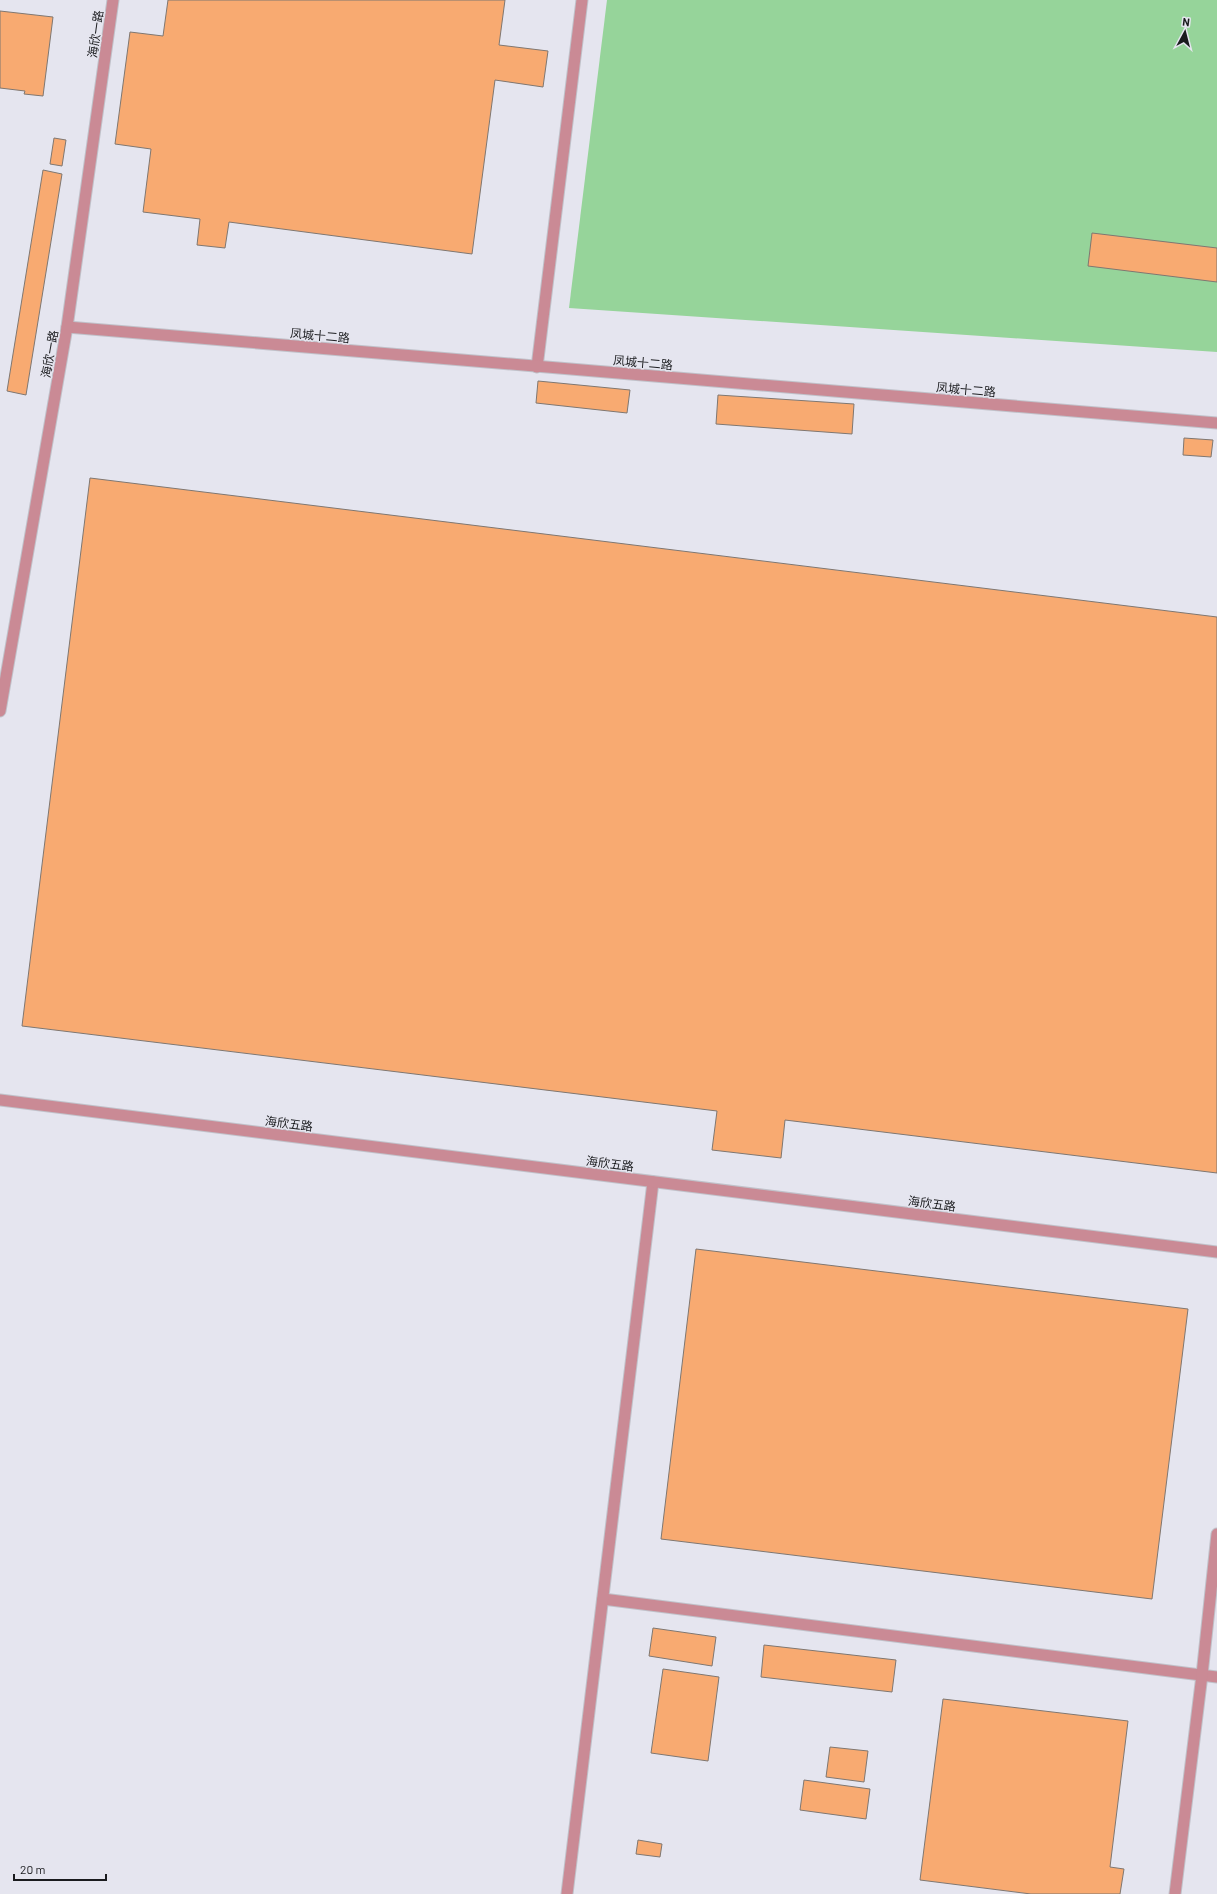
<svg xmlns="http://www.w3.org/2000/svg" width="1217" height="1894" font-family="Barlow,'Noto Sans SC',sans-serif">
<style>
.green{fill:#96d49a}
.building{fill:#f8aa71;stroke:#7f7771}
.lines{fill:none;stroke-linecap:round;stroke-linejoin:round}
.service-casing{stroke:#c0c1c9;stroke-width:13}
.minor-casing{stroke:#c0c1c9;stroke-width:13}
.service{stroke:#ca8a95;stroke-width:11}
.minor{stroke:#ca8a95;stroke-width:11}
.labels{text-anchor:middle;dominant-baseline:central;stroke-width:3;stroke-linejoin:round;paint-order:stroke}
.street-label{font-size:12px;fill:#1a1b1e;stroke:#e5e5ef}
</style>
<rect width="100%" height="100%" fill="#e5e5ef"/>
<path class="green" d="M607,0H1217V352L569,308Z"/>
<g class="building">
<path d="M168,0H505L499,45L548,51L543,87L495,80L472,254L229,222L225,248L197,245L200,219L143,212L151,149L115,144L130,32L163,36Z"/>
<path d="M0,11L53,17L43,96L24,94L25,91L0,88Z"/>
<path d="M54,138L66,140L62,166L50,164Z"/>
<path d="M43,170L62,174L26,395L7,391Z"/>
<path d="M1092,233L1217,248V282L1088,266Z"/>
<path d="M538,381L630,390L627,413L536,403Z"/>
<path d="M718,395L854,404L852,434L716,424Z"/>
<path d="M1184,438L1213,440L1211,457L1183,455Z"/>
<path d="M90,478L1217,617V1173L785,1120L781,1158L712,1150L717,1111L22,1026Z"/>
<path d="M696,1249L1188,1309L1152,1599L661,1539Z"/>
<path d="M653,1628L716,1637L712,1666L649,1656Z"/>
<path d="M764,1645L896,1660L892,1692L761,1677Z"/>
<path d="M663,1669L719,1677L708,1761L651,1753Z"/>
<path d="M943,1699L1128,1721L1110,1867L1124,1869L1120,1894H1031L920,1880Z"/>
<path d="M830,1747L868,1751L864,1782L826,1777Z"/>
<path d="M804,1780L870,1789L866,1819L800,1810Z"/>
<path d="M638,1840L662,1844L660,1857L636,1854Z"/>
</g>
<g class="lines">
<g class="service-casing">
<g id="service">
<path d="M537,367L582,0"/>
<path d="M603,1599L1217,1677"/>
<path d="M567,1894L653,1182"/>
<path d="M1175,1894L1202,1675L1217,1534"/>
</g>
</g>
<g class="minor-casing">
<g id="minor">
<path d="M67,327L1217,423"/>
<path d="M0,711L67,327L113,0"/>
<path d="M0,1100L1217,1252"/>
</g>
</g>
<use href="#service" class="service"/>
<use href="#minor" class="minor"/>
</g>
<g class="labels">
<g class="street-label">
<text transform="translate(95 34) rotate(-82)">海欣一路</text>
<text transform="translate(320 335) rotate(5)">凤城十二路</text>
<text transform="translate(49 354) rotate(-80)">海欣一路</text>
<text transform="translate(643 362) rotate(5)">凤城十二路</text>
<text transform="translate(966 389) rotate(5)">凤城十二路</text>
<text transform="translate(289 1123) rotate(7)">海欣五路</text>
<text transform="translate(610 1163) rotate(7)">海欣五路</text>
<text transform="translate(932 1203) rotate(7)">海欣五路</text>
</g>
</g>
<g transform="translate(1185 32) rotate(7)" stroke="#e5e5ef" stroke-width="3" paint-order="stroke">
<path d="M0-3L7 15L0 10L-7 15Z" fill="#1a1b1e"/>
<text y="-6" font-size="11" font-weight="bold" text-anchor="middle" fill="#1a1b1e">N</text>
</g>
<path d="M14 1874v6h92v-6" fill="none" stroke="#1a1b1e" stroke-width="2"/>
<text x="20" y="1874" font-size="12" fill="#1a1b1e" stroke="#e5e5ef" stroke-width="3" paint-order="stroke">20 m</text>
</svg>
